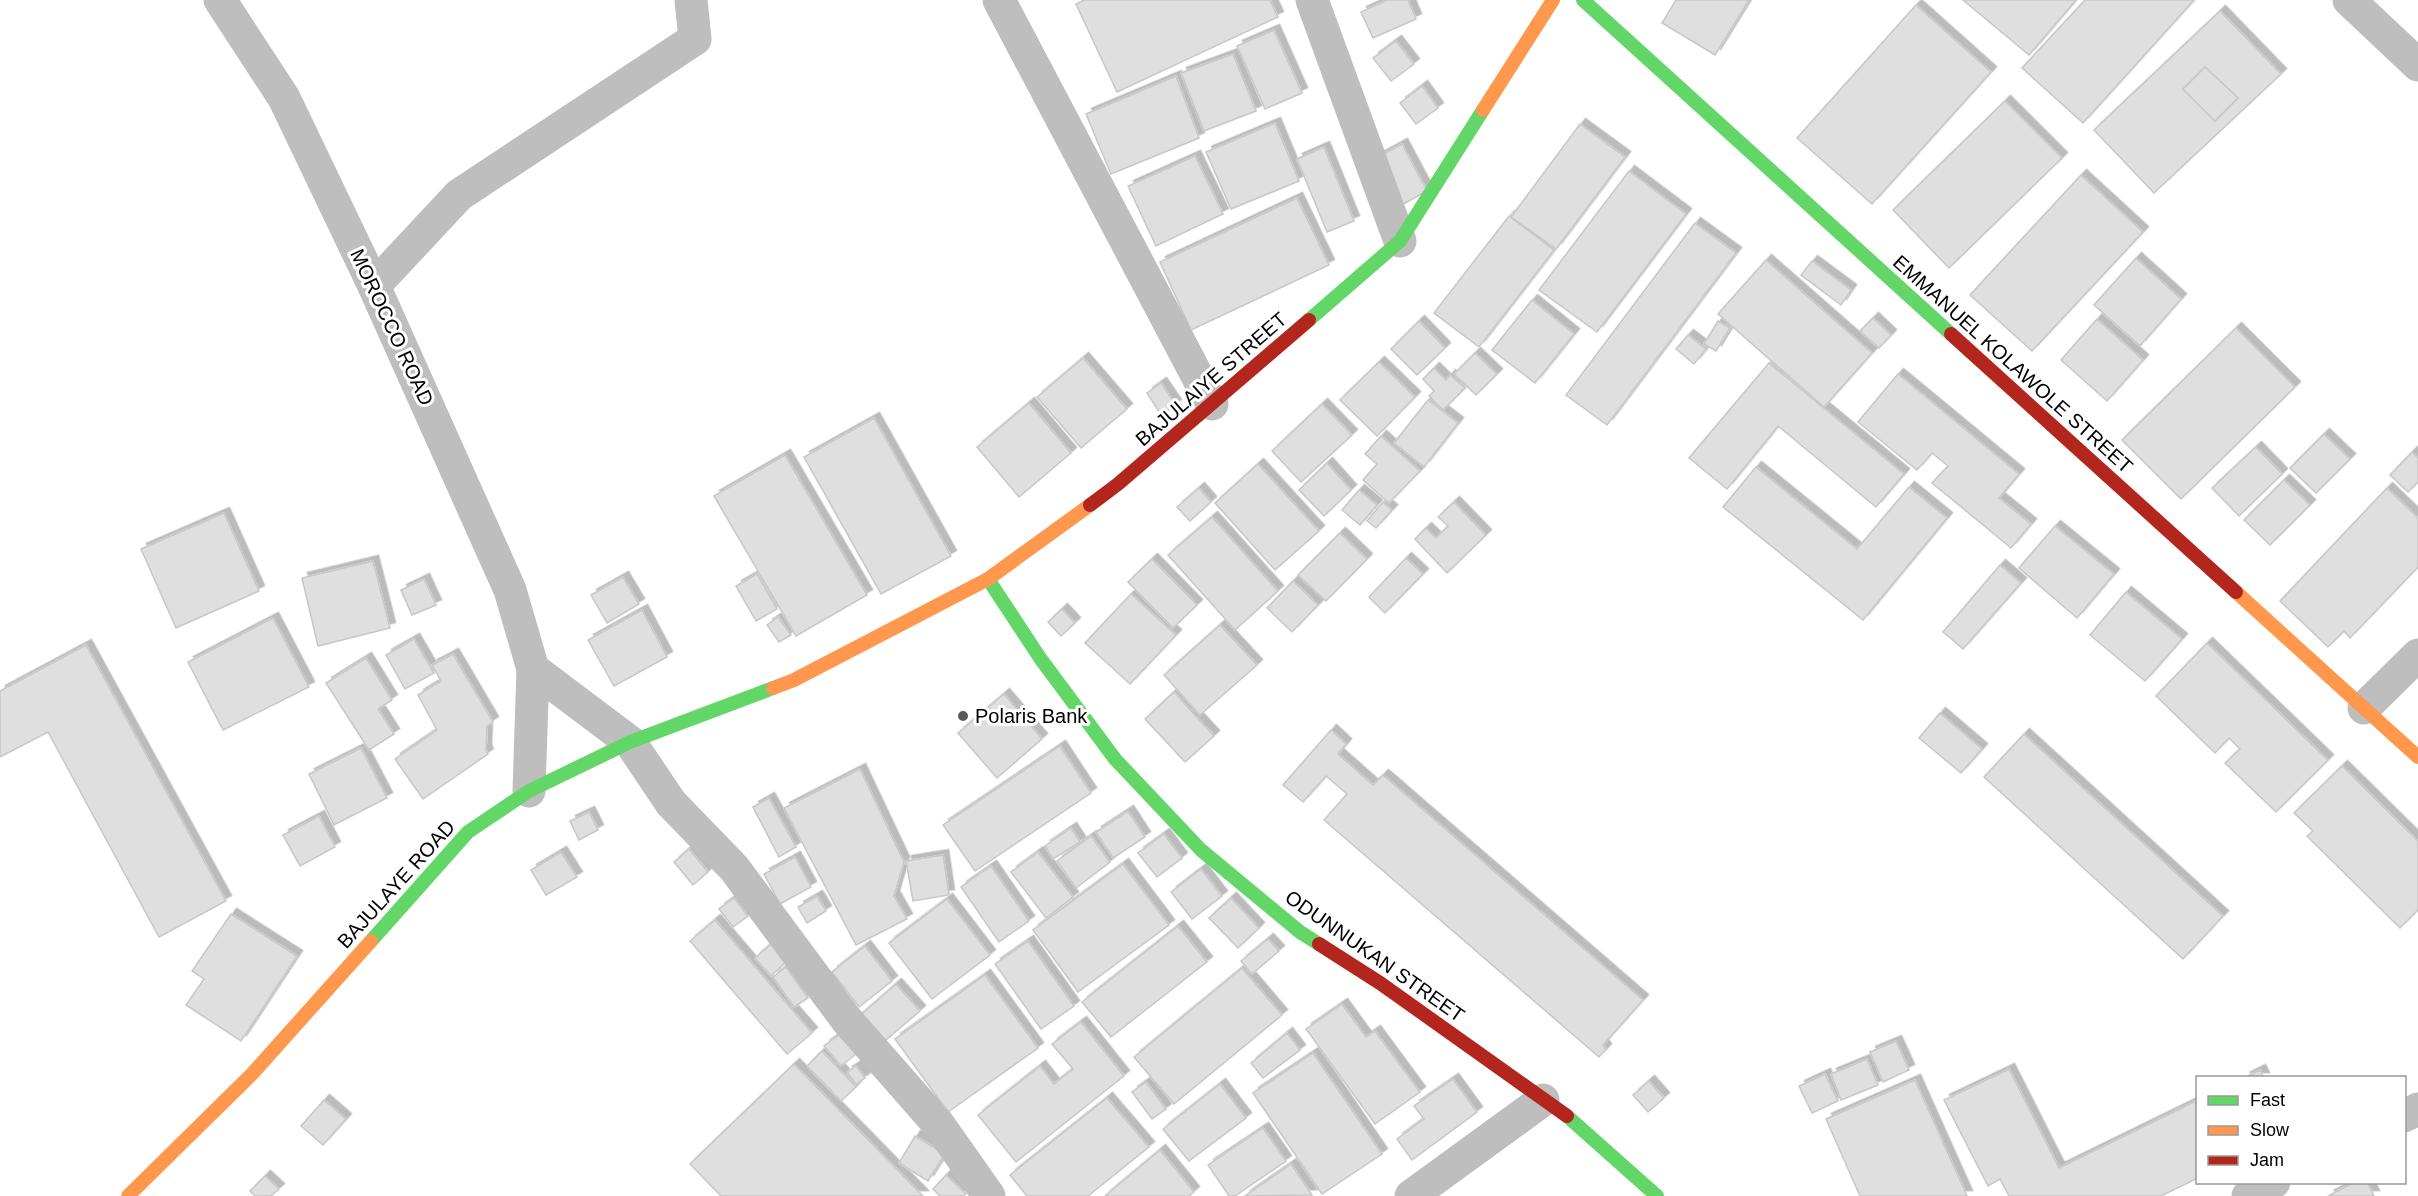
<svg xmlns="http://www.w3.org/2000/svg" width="2418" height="1196" font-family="Arial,sans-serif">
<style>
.building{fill:#dfdfdf;stroke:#c7c7c7;stroke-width:1.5;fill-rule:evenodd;filter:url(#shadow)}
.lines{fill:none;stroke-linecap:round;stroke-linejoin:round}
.street{stroke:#bebebe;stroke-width:33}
.fast{stroke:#63d668;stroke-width:14}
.slow{stroke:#ff974d;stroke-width:14}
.jam{stroke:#b3261e;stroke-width:14}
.poi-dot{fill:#595959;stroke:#fff;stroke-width:2}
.labels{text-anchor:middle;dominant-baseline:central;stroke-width:6;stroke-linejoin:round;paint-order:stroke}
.street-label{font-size:20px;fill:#000;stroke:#fff}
.poi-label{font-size:20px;fill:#000;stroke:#fff;text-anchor:start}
</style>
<defs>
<filter id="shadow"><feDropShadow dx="5.5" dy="-5.5" stdDeviation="0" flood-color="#0004"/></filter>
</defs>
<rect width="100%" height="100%" fill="#fff"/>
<g class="building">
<path d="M1084,0H1270L1278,17L1117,92L1076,4Z"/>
<path d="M1387,0H1408L1416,19L1373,38L1361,12Z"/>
<path d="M1676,0H1749L1715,55L1662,23Z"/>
<path d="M1963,0H2076L2029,55Z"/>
<path d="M2085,0H2194L2083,123L2022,68Z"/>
<path d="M1916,5L1991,72L1872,204L1797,138Z"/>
<path d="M2220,11L2281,74L2154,193L2094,130ZM2205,67L2238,98L2215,121L2183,89Z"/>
<path d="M1274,30L1302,93L1265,109L1237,46Z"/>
<path d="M1396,41L1414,64L1391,81L1373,58Z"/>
<path d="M1233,54L1256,111L1204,131L1181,73Z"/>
<path d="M2205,67L2238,98L2215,121L2183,89Z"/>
<path d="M1176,76L1199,138L1111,174L1086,114Z"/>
<path d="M1422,86L1438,108L1416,124L1400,103Z"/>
<path d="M2005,101L2062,158L1949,268L1893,210Z"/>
<path d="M1275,123L1299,181L1231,209L1206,152Z"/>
<path d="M1580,124L1625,157L1556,249L1511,217Z"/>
<path d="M1402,144L1427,191L1400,206L1376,158Z"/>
<path d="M1324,147L1354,221L1327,232L1297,159Z"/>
<path d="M1195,156L1223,214L1156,246L1128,186Z"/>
<path d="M1629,171L1686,214L1597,332L1539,290Z"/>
<path d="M2081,175L2143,232L2032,351L1970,295Z"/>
<path d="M1297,198L1329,265L1191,330L1160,262Z"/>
<path d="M1509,216L1554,250L1479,347L1434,313Z"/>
<path d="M1695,223L1736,253L1607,425L1566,395Z"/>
<path d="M2136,258L2181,299L2140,346L2094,305Z"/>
<path d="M1766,260L1872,353L1824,407L1718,314Z"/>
<path d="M1812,261L1851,290L1841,305L1801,275Z"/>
<path d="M1532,300L1574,334L1535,383L1492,350Z"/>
<path d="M1873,318L1891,335L1879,348L1860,331Z"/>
<path d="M2097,319L2143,360L2107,401L2061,360Z"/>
<path d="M1419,321L1445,348L1417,375L1391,349Z"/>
<path d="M1718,321L1730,328L1716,351L1704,344Z"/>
<path d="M2236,328L2295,387L2181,499L2122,440Z"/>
<path d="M1688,335L1706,349L1694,364L1676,349Z"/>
<path d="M1475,353L1497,374L1476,395L1454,374Z"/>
<path d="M1083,358L1127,409L1081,448L1037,397Z"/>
<path d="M1379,362L1415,397L1377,436L1340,400Z"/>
<path d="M1769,363L1904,474L1876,507L1778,426L1727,489L1689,458Z"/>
<path d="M1434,368L1446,380L1450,375L1465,388L1443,410L1429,396L1434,391L1423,379Z"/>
<path d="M1898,374L2019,474L1999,498L2031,524L2011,548L1932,483L1948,466L1932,453L1917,470L1858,422Z"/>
<path d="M1161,383L1176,405L1161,415L1147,393Z"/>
<path d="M1428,400L1458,423L1424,467L1394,443Z"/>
<path d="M1029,403L1071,453L1019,497L977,447Z"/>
<path d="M1322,404L1352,435L1301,482L1272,451Z"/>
<path d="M874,418L951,556L881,594L804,457Z"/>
<path d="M2324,434L2350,459L2316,493L2290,468Z"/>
<path d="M1381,436L1420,471L1389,503L1363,480L1377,464L1365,454Z"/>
<path d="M2256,447L2282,474L2239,516L2212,488Z"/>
<path d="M2412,452L2418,458V482L2408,492L2390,475Z"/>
<path d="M785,455L867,595L796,636L714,496Z"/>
<path d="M1327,463L1351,490L1324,516L1299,490Z"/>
<path d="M1258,464L1319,531L1275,570L1215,503Z"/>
<path d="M1756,467L1857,549L1909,487L1947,518L1863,620L1723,507Z"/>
<path d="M2284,480L2310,505L2270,545L2244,520Z"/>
<path d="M1199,488L1211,502L1190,521L1177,507Z"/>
<path d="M2387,488L2418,518V567L2350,638L2344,631L2328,647L2280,601Z"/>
<path d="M1359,490L1377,505L1360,525L1342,510Z"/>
<path d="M1383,502L1392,510L1376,528L1367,521Z"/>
<path d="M1454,502L1486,535L1447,573L1415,539L1426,528L1436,538L1448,526L1438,517Z"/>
<path d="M224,513L259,591L176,628L141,549Z"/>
<path d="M1212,517L1278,591L1235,630L1168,555Z"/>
<path d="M2055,526L2114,574L2077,618L2019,568Z"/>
<path d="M1340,533L1367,559L1326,601L1298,575Z"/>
<path d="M1406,558L1423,574L1385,613L1369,597Z"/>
<path d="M1152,559L1197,605L1173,628L1128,582Z"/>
<path d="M373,561L390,628L318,646L302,578Z"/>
<path d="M2000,565L2021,583L1963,649L1943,632Z"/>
<path d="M757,574L777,609L756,621L736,586Z"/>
<path d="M623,577L639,604L607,623L591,595Z"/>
<path d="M424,579L436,605L412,615L401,590Z"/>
<path d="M1293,581L1318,605L1292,632L1267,608Z"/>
<path d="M2126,592L2182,639L2145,681L2090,635Z"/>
<path d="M1131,594L1176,635L1130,684L1085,643Z"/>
<path d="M1062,609L1075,623L1061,636L1048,622Z"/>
<path d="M642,610L667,657L614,686L588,640Z"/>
<path d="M778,617L791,635L779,642L767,625Z"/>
<path d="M273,618L309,687L223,730L188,662Z"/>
<path d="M1220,625L1257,665L1200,715L1164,675Z"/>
<path d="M414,639L434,673L405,689L386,655Z"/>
<path d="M2207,643L2328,760L2276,812L2225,763L2240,749L2229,738L2215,753L2156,696Z"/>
<path d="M86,645L226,901L159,937L48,732L0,757V691Z"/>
<path d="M453,654L493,722L487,726L486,750L488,754L423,799L395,759L437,730L418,695L441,681L432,665Z"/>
<path d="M366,658L392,700L378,709L394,734L369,750L326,683Z"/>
<path d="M1174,692L1214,736L1185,762L1145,719Z"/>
<path d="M1004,694L1042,739L997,778L958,733Z"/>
<path d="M1940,713L1982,749L1961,773L1919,738Z"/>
<path d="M1331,730L1346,744L1338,754L1373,785L1383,775L1643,1000L1603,1045L1606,1049L1599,1057L1324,820L1347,794L1326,776L1303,802L1283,785Z"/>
<path d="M2024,734L2223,916L2183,959L1984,777Z"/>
<path d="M1060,746L1091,793L975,871L943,825Z"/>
<path d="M361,748L387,798L334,825L309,774Z"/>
<path d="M2342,766L2418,841V910L2400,928L2307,836L2313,831L2294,813Z"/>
<path d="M860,769L904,862L894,896L907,919L856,945L784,808Z"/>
<path d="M769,798L796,847L779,857L753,807Z"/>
<path d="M1128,811L1145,837L1113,858L1096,832Z"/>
<path d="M589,812L598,830L579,840L570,821Z"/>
<path d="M319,816L335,847L300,866L283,835Z"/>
<path d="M1071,828L1080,842L1053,859L1045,846Z"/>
<path d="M1164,834L1182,858L1157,877L1138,853Z"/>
<path d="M1091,836L1110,862L1076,888L1057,861Z"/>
<path d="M689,849L708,872L693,885L674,862Z"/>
<path d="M561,852L577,877L546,895L531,870Z"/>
<path d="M1038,852L1073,897L1046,918L1011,872Z"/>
<path d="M943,855L949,895L913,901L906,861Z"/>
<path d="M795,857L811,887L780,904L764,874Z"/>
<path d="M1123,864L1169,925L1078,992L1033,930Z"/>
<path d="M991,866L1029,921L999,942L961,887Z"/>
<path d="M1201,869L1222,896L1192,919L1171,892Z"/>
<path d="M817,896L826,911L807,923L798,907Z"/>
<path d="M734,898L748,916L733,927L719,909Z"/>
<path d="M1231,898L1259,928L1238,948L1209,918Z"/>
<path d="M947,899L990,955L932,999L889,943Z"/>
<path d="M231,914L297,956L241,1041L186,1005L204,979L192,971Z"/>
<path d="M715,920L812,1033L787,1054L690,941Z"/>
<path d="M1178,926L1207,962L1111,1037L1082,1002Z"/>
<path d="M1268,939L1279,951L1252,974L1241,961Z"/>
<path d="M1028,941L1074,1006L1041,1029L995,964Z"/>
<path d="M771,944L786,962L771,976L755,958Z"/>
<path d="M865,946L892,981L859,1007L832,972Z"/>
<path d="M786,967L808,998L794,1007L773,977Z"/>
<path d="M1242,968L1282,1015L1174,1104L1134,1057Z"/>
<path d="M985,975L1038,1048L948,1112L895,1039Z"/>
<path d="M896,984L920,1011L880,1045L856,1019Z"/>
<path d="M1342,1004L1366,1037L1375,1031L1420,1092L1375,1124L1306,1029Z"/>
<path d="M1081,1022L1124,1076L1016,1162L978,1115L1040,1066L1054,1084L1073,1069L1052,1044Z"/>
<path d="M1287,1033L1300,1050L1263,1078L1251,1063Z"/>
<path d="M839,1035L856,1054L841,1066L824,1046Z"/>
<path d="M1896,1041L1909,1070L1883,1082L1870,1052Z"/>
<path d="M822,1051L856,1087L841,1101L807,1066Z"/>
<path d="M1313,1053L1382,1154L1322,1194L1253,1093Z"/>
<path d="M1867,1059L1878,1085L1841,1100L1831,1074Z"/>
<path d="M794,1064L923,1196H721L690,1164Z"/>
<path d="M856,1066L865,1078L856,1084L847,1072Z"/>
<path d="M2009,1069L2059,1168L2198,1100V1178L2161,1196H2009L2000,1179L1988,1186L1944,1100Z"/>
<path d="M2260,1070L2264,1078H2244Z"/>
<path d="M1825,1074L1838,1101L1812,1113L1799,1086Z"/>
<path d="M1453,1079L1477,1112L1412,1160L1397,1139L1424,1119L1414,1106Z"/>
<path d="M1915,1080L1967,1196H1860L1826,1119Z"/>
<path d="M1649,1081L1664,1098L1648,1112L1633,1095Z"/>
<path d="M1146,1082L1166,1109L1152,1119L1132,1092Z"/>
<path d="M1220,1084L1246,1118L1189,1161L1163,1129Z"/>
<path d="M1107,1098L1149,1147L1088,1196H1027L1010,1175Z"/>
<path d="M324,1100L346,1119L323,1145L301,1126Z"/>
<path d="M1263,1128L1286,1161L1235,1196H1229L1208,1165Z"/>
<path d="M915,1136L945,1154L928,1181L899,1163Z"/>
<path d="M1160,1150L1194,1192L1189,1196H1105Z"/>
<path d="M1291,1164L1312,1195L1245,1196Z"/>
<path d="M946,1175L966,1194L963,1196H940L933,1189Z"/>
<path d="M265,1176L279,1189L271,1196H255L250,1191Z"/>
<path d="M2355,1182H2367L2374,1196H2328Z"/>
</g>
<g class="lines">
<g class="street">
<path d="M220,0L284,98L374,286L510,590L533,669L529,791"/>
<path d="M999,0L1212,404"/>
<path d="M1312,0L1400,241"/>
<path d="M2349,0L2418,65"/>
<path d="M374,286L459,195L695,39L691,0"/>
<path d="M533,669L630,742L671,803L734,868L846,1019L939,1125L989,1196"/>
<path d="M2364,708L2418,655"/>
<path d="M2404,1116L2418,1109"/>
<path d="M1411,1196L1543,1100"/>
<path d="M2248,1196L2274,1182"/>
</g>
<g class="fast">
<path d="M1583,0L1951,334"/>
<path d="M1309,320L1400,241L1483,110"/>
<path d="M988,579L1040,658L1115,759L1201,850L1300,932L1319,944"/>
<path d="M371,941L468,832L529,791L630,742L773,688"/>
<path d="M1567,1116L1657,1196"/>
</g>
<g class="slow">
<path d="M1483,110L1553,0"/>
<path d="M2236,592L2418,757"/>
<path d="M773,688L794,680L988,579L1090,505"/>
<path d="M128,1196L252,1074L371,941"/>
</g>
<g class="jam">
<path d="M1951,334L2236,592"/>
<path d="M1090,505L1118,484L1309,320"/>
<path d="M1319,944L1380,983L1567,1116"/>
</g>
</g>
<circle class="poi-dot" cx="963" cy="716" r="6"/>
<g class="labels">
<g class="street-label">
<text transform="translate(392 327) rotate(65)">MOROCCO ROAD</text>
<text transform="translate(2013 364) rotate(42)">EMMANUEL KOLAWOLE STREET</text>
<text transform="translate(1211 379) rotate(-41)">BAJULAIYE STREET</text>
<text transform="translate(396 884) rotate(-48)">BAJULAYE ROAD</text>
<text transform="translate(1375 956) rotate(35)">ODUNNUKAN STREET</text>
</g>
<g class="poi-label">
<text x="975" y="716">Polaris Bank</text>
</g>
</g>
<rect x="2196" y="1076" width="210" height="108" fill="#ffffff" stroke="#999999" stroke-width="1.5"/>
<rect x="2208" y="1096" width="30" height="9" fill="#63d668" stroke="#999999" stroke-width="1.5"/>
<text x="2250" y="1106" font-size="18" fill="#000000">Fast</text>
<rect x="2208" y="1126" width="30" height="9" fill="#ff974d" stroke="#999999" stroke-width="1.5"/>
<text x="2250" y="1136" font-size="18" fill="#000000">Slow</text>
<rect x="2208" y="1156" width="30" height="9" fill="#b3261e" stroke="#999999" stroke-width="1.5"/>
<text x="2250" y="1166" font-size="18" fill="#000000">Jam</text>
</svg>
